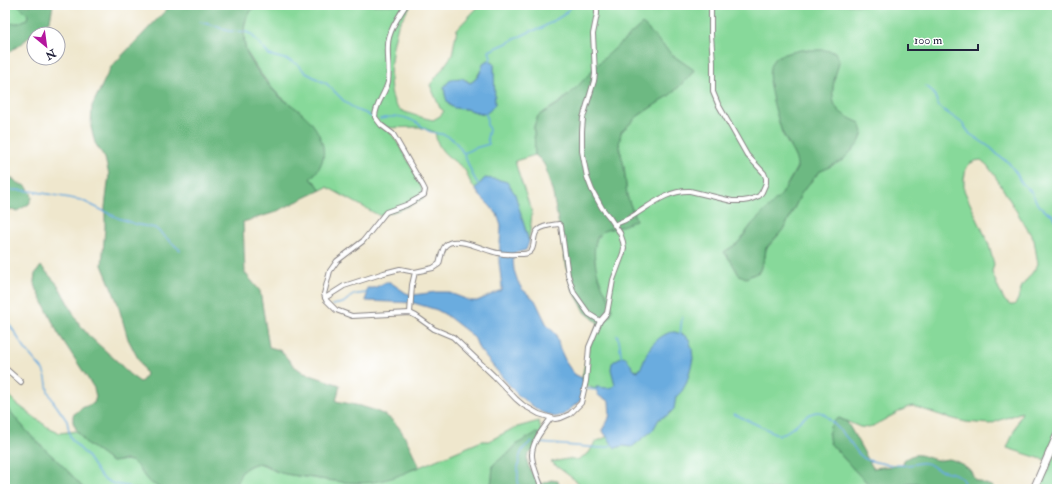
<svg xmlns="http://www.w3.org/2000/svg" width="1062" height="494" font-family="'IM FELL Double Pica',serif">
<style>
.green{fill:#87d99a;stroke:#547e6a;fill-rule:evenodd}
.forest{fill:#6db982;stroke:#486e5e}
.water{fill:#6aacdf;stroke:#46678d}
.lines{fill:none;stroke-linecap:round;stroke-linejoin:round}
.stream{stroke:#6aacdf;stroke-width:1.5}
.street-casing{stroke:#888484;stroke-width:6}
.primary-casing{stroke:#888484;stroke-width:9}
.street{stroke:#fff;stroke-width:4}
.primary{stroke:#fff;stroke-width:7}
</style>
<rect width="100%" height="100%" fill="#fff"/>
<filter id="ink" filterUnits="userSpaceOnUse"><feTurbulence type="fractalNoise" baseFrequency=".025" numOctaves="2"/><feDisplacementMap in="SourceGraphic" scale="8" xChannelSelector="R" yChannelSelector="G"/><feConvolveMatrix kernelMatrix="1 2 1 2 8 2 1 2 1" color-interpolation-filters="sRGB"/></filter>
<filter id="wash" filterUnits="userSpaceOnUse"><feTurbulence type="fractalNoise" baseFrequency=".012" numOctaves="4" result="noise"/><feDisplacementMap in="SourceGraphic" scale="16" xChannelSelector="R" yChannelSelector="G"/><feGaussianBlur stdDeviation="0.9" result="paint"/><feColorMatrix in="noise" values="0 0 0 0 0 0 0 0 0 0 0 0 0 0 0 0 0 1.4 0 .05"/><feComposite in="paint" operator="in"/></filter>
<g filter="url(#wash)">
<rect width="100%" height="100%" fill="#efe7cd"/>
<g class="green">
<path d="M5,5H18L28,15L27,19L19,23L5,24Z"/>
<path d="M256,5H411C407,12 401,19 398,26C392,44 384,93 398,108C403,113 425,118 433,120L440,116L444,111L440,108L430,85L443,68L452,55L457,29L480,5H1057V431L1045,460L1007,448L1022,412L990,424L966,422L946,417L913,406L908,407L869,428L860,427L839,418L830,443L859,475L874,489H576L579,483L551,462C561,461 568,457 577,460L589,453L595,442L611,435L615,397L585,385L582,378L587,353L598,323L600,282L596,272L594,250L595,243L600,233L606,230L616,228L636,220L627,196L624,167L619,145L621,132L638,116L670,95L688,78L694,70L672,55L646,27L560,102L538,116L534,126L535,155L515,161L519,175L532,213L529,242L525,228L485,178L475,189C468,181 469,176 464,169C461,166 457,163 454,161C442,152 437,146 435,132L419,127L387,128C398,142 407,158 415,174C419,182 423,189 424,197C412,207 395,211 380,216L327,187L321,190L316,183L310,179L317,171L305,116L280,96L272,88L258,70L245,49L244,29L247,16ZM491,61L493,62L494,67L488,112L483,114L466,109L452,107L448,104L445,93L444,87L466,80L470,83C478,79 478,73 483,67C485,64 489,62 491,61ZM839,61C834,79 825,104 845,117C850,119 855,121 860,123L842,160L819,172L802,192L786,225L781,232L766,249L765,257L759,272L739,275L733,264L724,252L738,243L752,224L782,194L798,165L797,160L782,133L769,81ZM981,160L987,165L995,176L1034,240L1038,264L1035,269L1022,286L1018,299L1016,303L1014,305H1010L1005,301L999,290L992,272L994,264L988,242L968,199L964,190V179L966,169L969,164L975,161Z"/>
<path d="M5,385L11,398L17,404L50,429L59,433L77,431L86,443L105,457L112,462L125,460L132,461L139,468L144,476L149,481L165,489H84L66,469L31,436L8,409L5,407Z"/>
<path d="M539,421L542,434H536L517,444L509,453L504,456L493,465L492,479L490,489H230L236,484L242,471L248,467L257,463L264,465L277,472L291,475L326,480L350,482L412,470L482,441H489L514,428Z"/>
<path d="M1057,448V489H1040L1056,450Z"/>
<path d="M908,483C916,483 922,483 927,489H899Z"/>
</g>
<g class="forest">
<path d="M18,5H53L50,20L22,43L5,55V24L19,23L27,19L28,15Z"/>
<path d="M171,5H256C253,9 249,13 247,17C243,25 243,41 246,50C250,63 269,87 280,97C288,103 297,108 304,115C317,126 329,148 321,164C319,170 314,174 310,179L316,183L321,190L273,213L243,222L245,273L260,291L269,347L280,350L294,366L304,373L340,385L336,401C355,405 377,408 392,420C404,430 412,452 419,466C405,474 389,480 373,482C353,485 327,480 308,477C298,476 287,475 278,472C271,469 263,461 255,464C251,465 245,468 242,472C237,479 239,482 230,489H165L157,486L149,482L144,476L139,468L132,461L125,460L112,462L105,457L86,443L77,431L73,422V415L82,408L89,405L94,403L96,397L94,388L58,333L37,290L34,281L35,274L41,266L58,285L78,322L88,335L118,362L129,374L140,382L143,380L146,374L128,339L117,301L102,265L105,228V207L109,175L105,158L95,143L91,127L92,106L111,67Z"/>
<path d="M642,24L646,27L672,55L694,70L688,78L670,95L638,116L621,132L619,145L624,167L627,196L636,220C630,223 623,226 616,228C611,229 605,229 601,233C590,242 595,269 600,280C603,290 611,299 612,309C612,316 605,323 598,323L585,312L572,288L566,263L553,194L545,166L541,160L535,155L534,126L538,116L561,102L578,86L600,62Z"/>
<path d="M801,50H825L835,52C836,54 838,58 839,61C839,65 836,72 835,76C829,104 834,112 860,123L863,132L859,143L843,160L819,172L802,192L786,225L781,232L766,248L765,257L759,272L746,278L739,275L732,263L724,252L738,243L752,224L782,194L797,168C799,157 783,138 780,126C776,111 760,66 777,57C784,53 793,52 801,50Z"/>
<path d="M5,174L20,184L26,186L31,193L32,198L29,204L17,211L5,208Z"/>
<path d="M5,407L8,409L31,436L66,469L84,489H5Z"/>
<path d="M839,418L847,422L873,468L903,465L904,460C918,450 923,457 937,460C941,461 945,459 949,459C955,460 964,465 969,469C972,472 973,477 975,480L991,486L995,489H927L926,487L917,483H908L899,489H874L859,475L830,443C827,432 829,423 839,418Z"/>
<path d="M536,433L540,434L535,451L531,452C529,454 528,455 527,458C526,465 536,481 542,484L551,480L558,481L559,485V489H490L492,479L493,465L504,456L509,453L517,444Z"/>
</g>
<g class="water">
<path d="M488,60L491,61L494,64L495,104C484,121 479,111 465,109C461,108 455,109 452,107C446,104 445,94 444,87L451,79L462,78L470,83C477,80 482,71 483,63Z"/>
<path d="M485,178L500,180L507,182L515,194L529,242L526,250L515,253L513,259L514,270L518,282L522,289L535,300L547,325L556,334L560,349L567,364L574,374L582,378L584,383L581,400L563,415L554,417L541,412L519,396L503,378L479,349L475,339L468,332L446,315L437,310L414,303L366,301L367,288H374L386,282H390L406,293L413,295L436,292H447L471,301H477L502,290V287L499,262L501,226L497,214L490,206L480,196L475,189Z"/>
<path d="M671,332H675L684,335L689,339L692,349L693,359L687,382L682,391L676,397L674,409L668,415L659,419L653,430L632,447L623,446L615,448L602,430C611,417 610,417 609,401C600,395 598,400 596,387C603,387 610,390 615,385L611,369L612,363L619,358L626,357L634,370L638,371C644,365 643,361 647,353C651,344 661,335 671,332Z"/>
</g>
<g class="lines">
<g class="stream">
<path d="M200,22L216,26L228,31L246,32L251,34L269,55L288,60L297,64L306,73L327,84L344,101L356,110L365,113L374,118"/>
<path d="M490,61L491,57L489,51L505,44L531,31L540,29L565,14L571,5"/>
<path d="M926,86L931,90L934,94L939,107L962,123L970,134L991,148L1000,157L1008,162L1017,174L1020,181L1032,193L1037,203L1045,211L1053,215L1057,223"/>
<path d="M380,119C397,115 403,115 419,124C422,126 425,130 429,131C432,133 437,133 441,134C449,135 456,142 460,148C469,160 470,176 480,186"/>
<path d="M464,153L475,148L489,144L487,138L489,130L487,125L486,112"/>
<path d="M5,191L17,190L31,191L81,200L118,218L135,224L155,228L180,250"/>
<path d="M332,305L343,303L353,295L358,294L367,293"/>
<path d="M5,320L10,325L25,349L43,370L46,378L48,391L53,401L67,421L70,436L73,441L87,456L99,474L104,479L114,484L126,486L133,489"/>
<path d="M617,335C622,345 619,349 622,359"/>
<path d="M680,336L682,317"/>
<path d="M587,389L598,390"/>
<path d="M734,414L779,435C793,433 803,412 818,412C824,412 827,417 830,420C836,426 842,432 847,438C854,446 858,457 868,460C879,463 896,466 907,465C913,465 919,462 925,463C931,463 933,468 939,470C946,472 956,472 961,478C964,481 965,486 967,489"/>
<path d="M539,443L601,448L608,447L614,443"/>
<path d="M519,489C517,478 517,456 524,448C527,445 530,443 532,441"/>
</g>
</g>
</g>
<g filter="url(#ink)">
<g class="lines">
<g class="street-casing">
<g id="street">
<path d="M406,5C399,16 388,32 388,45C387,57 390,70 388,82C385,94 375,105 375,117L381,125L393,134L423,186L425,190L424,195L406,205L386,212L363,241L337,261L330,271L324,294L326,300L336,310L352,316L410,313L416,316L434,329L453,337L494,376L516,399L523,405L539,414L555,419L561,418L570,414L581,403L586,381L589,347L600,321L607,313L608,308L613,280L623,253L624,248L623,242L620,233L610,218L602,208L592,190L587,177L582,151V131L583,118L594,81L595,74L593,34L597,14V5"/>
<path d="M614,225C620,222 626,220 631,217C650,206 667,190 690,191L732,201H743L749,200L759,196L762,192L766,183V178L764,173L747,155L718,104L713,92V62L711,35V5"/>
<path d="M415,272L433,268L439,264C441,259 441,251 445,246C455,234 485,251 498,253C506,255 515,254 523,254C539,253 530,237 538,230C544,225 553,225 559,224L561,226L568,275L574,293L589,314L600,321"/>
<path d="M325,298L344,286L384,273L400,269L415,272L412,285L410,313"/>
<path d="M5,368L21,382"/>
<path d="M542,489C539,479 531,463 532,453C533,440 544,428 551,418"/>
</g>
</g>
<g class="primary-casing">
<path id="primary" d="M1034,489L1057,436"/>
</g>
<use href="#street" class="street"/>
<use href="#primary" class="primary"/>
</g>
</g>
<rect width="1062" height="494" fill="none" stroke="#fff" stroke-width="20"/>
<g transform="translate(46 46) rotate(151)"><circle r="19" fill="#ffffff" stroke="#a7a7b1"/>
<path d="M0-3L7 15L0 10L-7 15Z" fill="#b5179e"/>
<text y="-6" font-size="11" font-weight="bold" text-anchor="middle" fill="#22223b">N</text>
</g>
<path d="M908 44v6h70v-6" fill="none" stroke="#22223b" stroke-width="2"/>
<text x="914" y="44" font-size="12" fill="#22223b" stroke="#ffffff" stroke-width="3" paint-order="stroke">100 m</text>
</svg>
